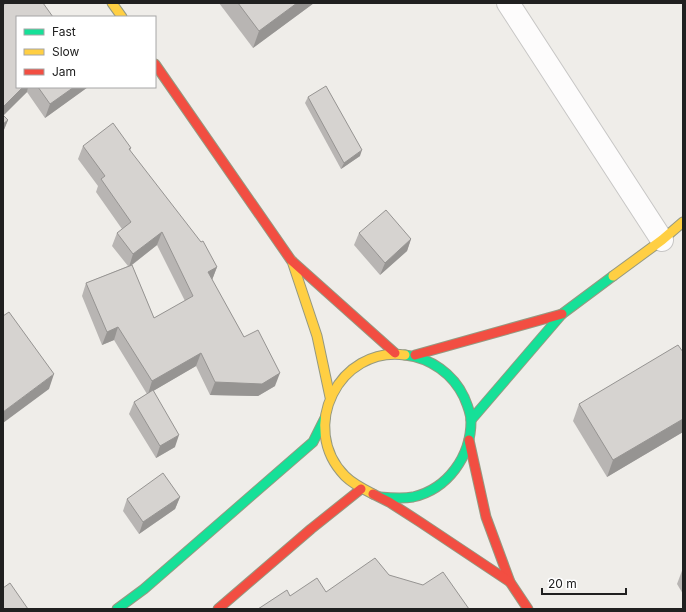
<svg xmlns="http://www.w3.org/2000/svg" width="686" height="612" font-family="Inter,sans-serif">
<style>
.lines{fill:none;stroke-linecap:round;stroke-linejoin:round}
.street-casing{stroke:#c7c6c5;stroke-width:24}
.fast-casing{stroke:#959980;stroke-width:11}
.slow-casing{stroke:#959980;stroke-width:11}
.jam-casing{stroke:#959980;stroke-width:11}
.street{stroke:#fdfcfc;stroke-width:22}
.fast{stroke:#16e098;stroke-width:9}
.slow{stroke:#ffcf43;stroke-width:9}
.jam{stroke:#f24e42;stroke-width:9}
.wall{fill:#b8b5b3;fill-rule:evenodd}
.shaded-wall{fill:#969492}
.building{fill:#d6d3d0;stroke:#969492}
</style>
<rect width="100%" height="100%" fill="#efede9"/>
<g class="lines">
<g class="street-casing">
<path id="street" d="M508,3L662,240"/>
</g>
<g class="fast-casing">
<g id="fast">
<path d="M471,420L562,314L613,276"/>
<path d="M380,497C391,498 402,499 413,497C448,489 471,456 471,421C471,413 467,404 464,397C453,374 431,358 405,355"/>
<path d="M117,609L144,589L313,442L325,418"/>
</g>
</g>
<g class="slow-casing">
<g id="slow">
<path d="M112,3L122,17"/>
<path d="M292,261L317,336L330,397"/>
<path d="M613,276L662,240L683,222"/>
<path d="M373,494C363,489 353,484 345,476C298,428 339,346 405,355"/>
</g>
</g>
<g class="jam-casing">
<g id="jam">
<path d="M155,64L291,260L395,353"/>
<path d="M415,355L562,314"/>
<path d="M469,440L486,517L510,582L528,609"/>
<path d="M373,494L389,502L420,522L510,582"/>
<path d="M218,609L311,529L361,489"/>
</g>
</g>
<use href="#street" class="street"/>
<use href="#fast" class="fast"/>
<use href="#slow" class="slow"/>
<use href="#jam" class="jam"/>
</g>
<g class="wall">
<path d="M219,3H314L253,48Z"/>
<path d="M3,5L17,87H88L45,118L27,92L3,115L8,120L3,132Z"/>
<path d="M308,97L360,156L341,169L305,103Z"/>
<path d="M83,146L131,148L130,151L217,267L212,280L244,337L275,386L258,396L210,395L196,366L153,391L175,447L156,458L129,414L134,402L147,394L114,340L102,345L82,296L86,283L128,266L112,246L117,233L122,229L96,192L98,186L78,159ZM157,245L185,301L154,318L132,265Z"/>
<path d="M359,233L411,239L407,251L380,275L354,245Z"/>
<path d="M683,352V432L607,477L573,421L579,404Z"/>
<path d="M180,497L175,509L139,534L123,511L127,499Z"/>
<path d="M683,568V594L677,584Z"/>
</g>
<g class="shaded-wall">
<path d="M297,3H314L253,48L259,31Z"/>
<path d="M23,87H28L27,92L3,116V107Z"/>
<path d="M74,87H88L45,118L50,104Z"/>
<path d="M8,120L3,132V124Z"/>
<path d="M362,150L360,156L341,169L344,163Z"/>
<path d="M162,232L157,245L129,267L133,254Z"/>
<path d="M411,239L407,251L380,275L385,263Z"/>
<path d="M217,267L212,280L208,272Z"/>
<path d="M118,327L114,340L102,345L107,332Z"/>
<path d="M201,353L196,366L148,394L152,381Z"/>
<path d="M280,373L275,386L258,396L210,395L215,382Z"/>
<path d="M54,374L49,389L3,423V412Z"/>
<path d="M683,419V432L607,477L613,460Z"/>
<path d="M179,435L175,447L156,458L160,446Z"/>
<path d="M180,497L175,509L139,534L143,522Z"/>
</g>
<g class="building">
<path d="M6,3H43L53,17H17V87H23L3,107V5Z"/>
<path d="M238,3H297L259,31Z"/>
<path d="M326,86L362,150L344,163L308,97Z"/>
<path d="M38,87H74L50,104Z"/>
<path d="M3,115L8,120L3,124Z"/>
<path d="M113,123L131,148L129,149L201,242L203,241L217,267L208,272L244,337L258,330L280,373L262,384L215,382L201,353L152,381L118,327L107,332L86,283L132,265L154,318L193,296L162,232L133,254L117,233L131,222L101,179L105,176L83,146Z"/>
<path d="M386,210L411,239L385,263L359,233Z"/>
<path d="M9,312L54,374L3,412V316Z"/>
<path d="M678,345L683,352V419L613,460L579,404Z"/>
<path d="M153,390L179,435L160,446L134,402Z"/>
<path d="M163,473L180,497L143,522L127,499Z"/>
<path d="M375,558L389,575L423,585L443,572L469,609H258L287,590L290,596L317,578L326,592Z"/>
<path d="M10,583L28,609H3V588Z"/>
</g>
<rect width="686" height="612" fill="none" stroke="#202020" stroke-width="8"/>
<rect x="16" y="16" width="140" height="72" fill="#ffffff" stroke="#a6a6a6"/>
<rect x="24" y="29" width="20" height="6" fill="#16e098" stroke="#a6a6a6"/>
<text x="52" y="36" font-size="12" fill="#202020">Fast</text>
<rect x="24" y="49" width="20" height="6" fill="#ffcf43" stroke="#a6a6a6"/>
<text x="52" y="56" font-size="12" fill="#202020">Slow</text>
<rect x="24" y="69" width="20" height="6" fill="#f24e42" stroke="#a6a6a6"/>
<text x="52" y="76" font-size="12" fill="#202020">Jam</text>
<path d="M542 588v6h84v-6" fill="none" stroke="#202020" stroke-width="2"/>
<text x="548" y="588" font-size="12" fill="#202020" stroke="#ffffff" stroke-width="3" paint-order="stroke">20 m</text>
</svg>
